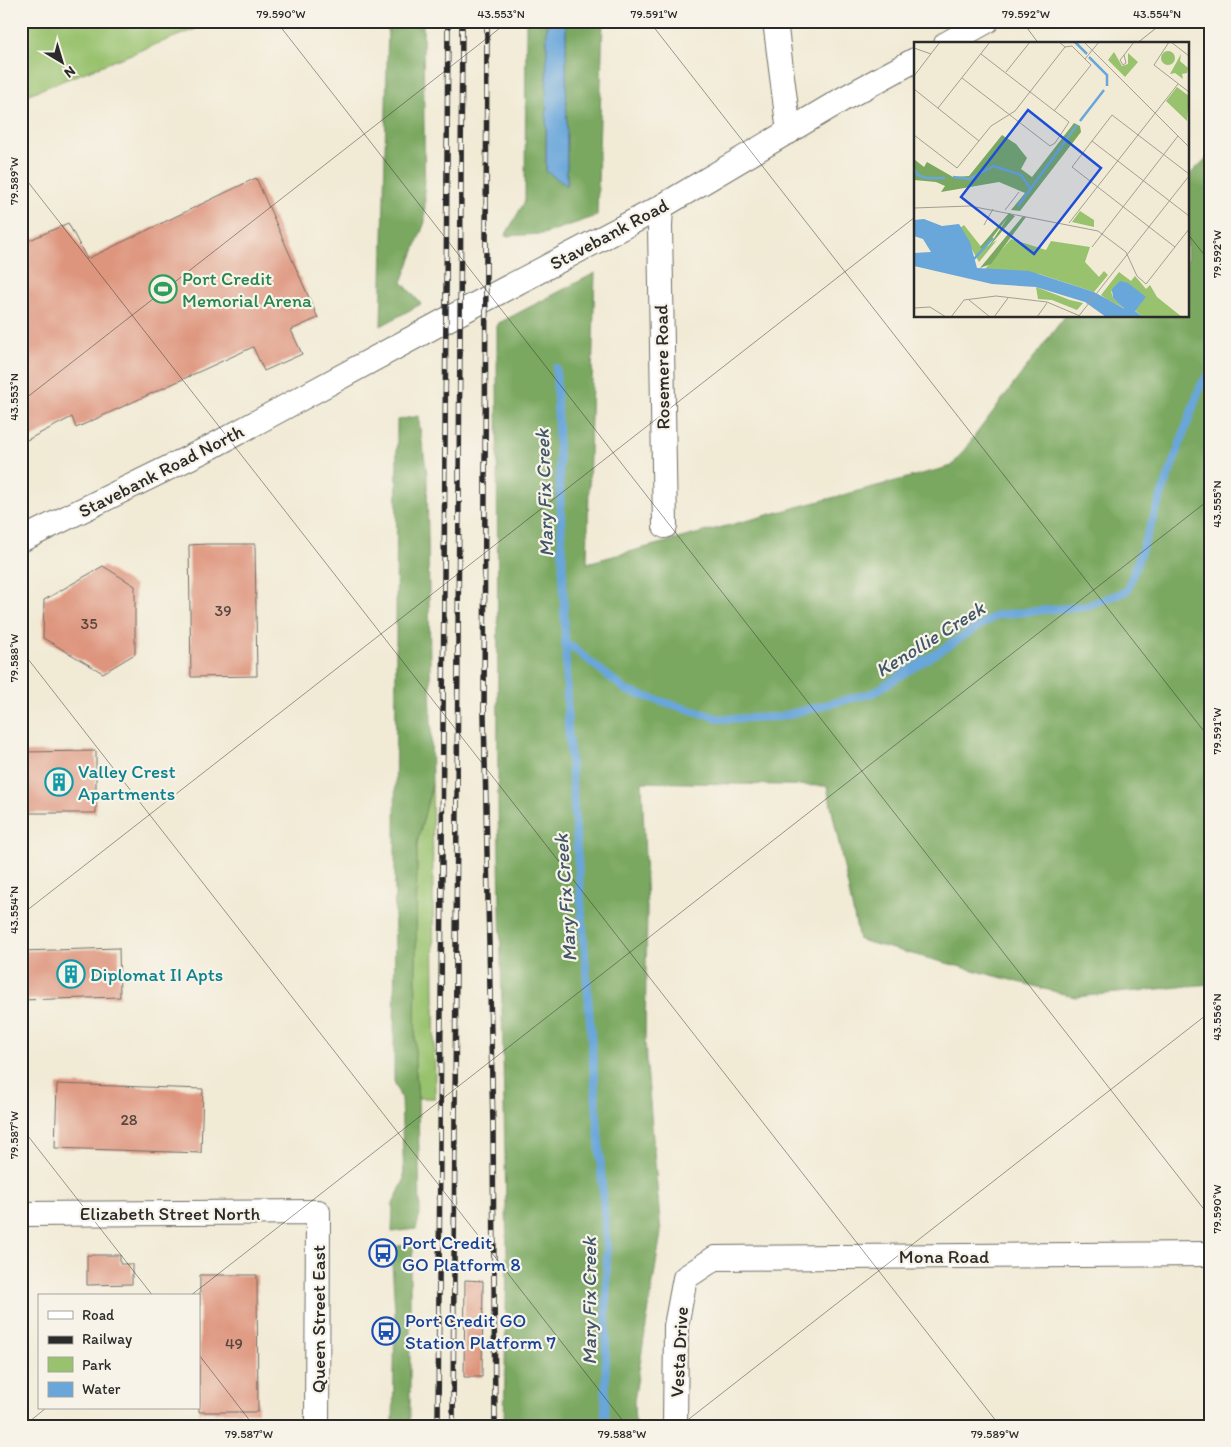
<svg xmlns="http://www.w3.org/2000/svg" width="1231" height="1447" font-family="Itim,sans-serif">
<style>
.green{fill:#99c26e;stroke:#62764c}
.forest{fill:#7aa861;stroke:#526a46}
.water{fill:#69a6da;stroke:#4a6882}
.lines{fill:none;stroke-linecap:round;stroke-linejoin:round}
.stream{stroke:#69a6da;stroke-width:8}
.building{fill:#de957e}
.street-casing{stroke:#706e66;stroke-width:26}
.street{stroke:#fff;stroke-width:24}
.rail-casing{stroke:#2b2b2b;stroke-width:5.5}
.rail{stroke:#f7f3e8;stroke-width:4;stroke-dasharray:11;stroke-linecap:butt}
.ticks{fill:none;stroke:#2b2b2b;stroke-width:1;stroke-opacity:0.45}
.labels{text-anchor:middle;dominant-baseline:central;stroke-width:4.5;stroke-linejoin:round;paint-order:stroke}
.number-label{font-size:16px;fill:#584640}
.street-label{font-size:19px;fill:#2b2b2b;stroke:#f7f3e8}
.leisure-label{font-size:19px;fill:#27864d;stroke:#f7f3e8;text-anchor:start}
.culture-label{font-size:19px;fill:#0d838f;stroke:#f7f3e8;text-anchor:start}
.transit-label{font-size:19px;fill:#164399;stroke:#f7f3e8;text-anchor:start}
.water-label{font-size:20px;font-style:italic;fill:#415668;stroke:#f7f3e8}
.inset-river{fill:none;stroke:#69a6da;stroke-width:2.5}
.inset-road{fill:none;stroke:#a29e91;stroke-width:1}
.view{fill:#1d4ed8;fill-opacity:0.15;stroke:#1d4ed8;stroke-width:2.5}
.inset-edge{fill:none;stroke:#2b2b2b;stroke-width:2.5}
.neatline{fill:none;stroke:#2b2b2b;stroke-width:2}
.ticks-label{font-size:12px;text-anchor:middle;fill:#2b2b2b}
</style>
<rect width="100%" height="100%" fill="#f7f3e8"/>
<filter id="ink" filterUnits="userSpaceOnUse"><feTurbulence type="fractalNoise" baseFrequency=".02" numOctaves="2"/><feDisplacementMap in="SourceGraphic" scale="10" xChannelSelector="R" yChannelSelector="G"/><feConvolveMatrix kernelMatrix="1 2 1 2 8 2 1 2 1" color-interpolation-filters="sRGB"/></filter>
<filter id="wash" filterUnits="userSpaceOnUse"><feTurbulence type="fractalNoise" baseFrequency=".0096" numOctaves="4" result="noise"/><feDisplacementMap in="SourceGraphic" scale="20" xChannelSelector="R" yChannelSelector="G"/><feGaussianBlur stdDeviation="1.12" result="paint"/><feColorMatrix in="noise" values="0 0 0 0 0 0 0 0 0 0 0 0 0 0 0 0 0 1.4 0 .05"/><feComposite in="paint" operator="in"/></filter>
<g filter="url(#wash)">
<rect width="100%" height="100%" fill="#f1ead5"/>
<g class="green">
<path d="M21,21H216L21,97Z"/>
<path d="M432,785L435,1098H418L415,1064L417,843Z"/>
</g>
<g class="forest">
<path d="M388,21H423L425,222L402,282L421,304L381,326Z"/>
<path d="M526,21H547L546,171L567,185L566,21H603L597,216L543,234L505,236L525,201Z"/>
<path d="M1210,155V984L1075,997L859,940L827,786L642,782L647,908L645,1043L661,1233L634,1401L635,1426H504L507,1257L498,808L497,324L595,273L587,563L952,466L1065,316H1187V177Z"/>
<path d="M418,416L427,474L432,785L417,843L415,1064L418,1098L420,1215L416,1229L392,1232L393,1204L404,1180L401,1099L394,1081L397,420Z"/>
<path d="M414,1244L410,1272V1426H393L395,1311L391,1247Z"/>
</g>
<path class="water" d="M547,21H566L567,186L546,171Z"/>
<g class="lines">
<g class="stream">
<path d="M556,368L568,726L607,1250L605,1426"/>
<path d="M567,643L627,691L721,719L778,717L873,693L997,615L1086,606L1127,591L1201,385L1210,372"/>
</g>
</g>
<g id="blocks">
<g class="building">
<path d="M256,178L318,318L291,330L302,354L264,371L253,347L76,428L72,417L21,443V244L68,223L87,259Z"/>
<path d="M207,544H255L257,676L191,677L189,545Z"/>
<path d="M103,566L135,586V654L103,673L43,638L44,600Z"/>
<path d="M96,751V813H21V752Z"/>
<path d="M119,948L120,997L21,1000V951Z"/>
<path d="M57,1084L203,1089L201,1153L55,1148Z"/>
<path d="M87,1255H120V1264H132V1284L87,1285Z"/>
<path d="M200,1275H257L258,1412H199Z"/>
<path d="M465,1280L483,1281L482,1377H464Z"/>
</g>
</g>
</g>
<g filter="url(#ink)">
<use href="#blocks" fill-opacity="0" stroke="#706e66" stroke-width="1"/>
<g class="lines">
<g class="street-casing">
<g id="street">
<path d="M775,21L789,132"/>
<path d="M946,44L987,21"/>
<path d="M661,207L660,226L665,526"/>
<path d="M21,540L211,447L446,320L661,207L843,99L915,60"/>
<path d="M21,1214L318,1212L317,1426"/>
<path d="M675,1426L676,1326L685,1278L715,1258L1210,1254"/>
</g>
</g>
<use href="#street" class="street"/>
<g class="rail-casing">
<g id="rail">
<path d="M487,21L484,714L493,1127L495,1426"/>
<path d="M438,1426L448,21"/>
<path d="M453,1426L462,21"/>
</g>
</g>
<use href="#rail" class="rail"/>
</g>
</g>
<path class="ticks" d="M276,21L1210,1217M649,21L1210,739M1022,21L1039,44M1136,44L1165,21M21,173L1000,1426M1187,233L1210,262M21,402L509,21M21,650L627,1426M21,915L915,217M21,1127L153,1296M190,1296L1210,499M199,1355L254,1426M24,1426L46,1408M680,1426L1210,1012"/>
<defs>
<g id="stadium-ring" transform="scale(1.4375)"><circle r="9.5" fill="#f7f3e8" stroke="#2e9e5b" stroke-width="1.5"/><path d="M0-5a6.5 5 0 1 0 0 10a6.5 5 0 1 0 0-10ZM-3.5-1.8h7v3.6h-7Z" fill="#2e9e5b"/></g>
<g id="building-ring" transform="scale(1.4375)"><circle r="9.5" fill="#f7f3e8" stroke="#0f9aa8" stroke-width="1.5"/><path d="M-4-6H4V6H1V3H-1V6H-4ZM-2.5-4.3h1.7v1.8h-1.7ZM.8-4.3h1.7v1.8H.8ZM-2.5-1h1.7V.8h-1.7ZM.8-1h1.7V.8H.8Z" fill="#0f9aa8"/></g>
<g id="bus-ring" transform="scale(1.4375)"><circle r="9.5" fill="#f7f3e8" stroke="#1a4fb4" stroke-width="1.5"/><path d="M-5-6H5V4H4V6H2V4H-2V6H-4V4H-5ZM-3.5-4V0h7V-4ZM-3.5 1.2v1.5H-2V1.2ZM2 1.2v1.5H3.5V1.2Z" fill="#1a4fb4"/></g>
</defs>
<g fill-rule="evenodd">
<use href="#stadium-ring" x="163" y="289"/>
<use href="#building-ring" x="59" y="782"/>
<use href="#building-ring" x="71" y="974"/>
<use href="#bus-ring" x="383" y="1253"/>
<use href="#bus-ring" x="386" y="1331"/>
</g>
<g class="labels">
<g class="number-label">
<text x="223" y="610">39</text>
<text x="89" y="623">35</text>
<text x="129" y="1119">28</text>
<text x="234" y="1343">49</text>
</g>
<g class="street-label">
<text transform="translate(609 234) rotate(-28)">Stavebank Road</text>
<text transform="translate(662 367) rotate(-91)">Rosemere Road</text>
<text transform="translate(161 471) rotate(-27)">Stavebank Road North</text>
<text x="170" y="1213">Elizabeth Street North</text>
<text x="944" y="1256">Mona Road</text>
<text transform="translate(318 1319) rotate(-90)">Queen Street East</text>
<text transform="translate(679 1352) rotate(-87)">Vesta Drive</text>
</g>
<g class="leisure-label">
<text x="182" y="278">Port Credit<tspan x="182" dy="22">Memorial Arena</tspan></text>
</g>
<g class="culture-label">
<text x="78" y="771">Valley Crest<tspan x="78" dy="22">Apartments</tspan></text>
<text x="90" y="974">Diplomat II Apts</text>
</g>
<g class="transit-label">
<text x="402" y="1242">Port Credit<tspan x="402" dy="22">GO Platform 8</tspan></text>
<text x="405" y="1320">Port Credit GO<tspan x="405" dy="22">Station Platform 7</tspan></text>
</g>
<g class="water-label">
<text transform="translate(544 493) rotate(-92)">Mary Fix Creek</text>
<text transform="translate(930 639) rotate(-32)">Kenollie Creek</text>
<text transform="translate(565 898) rotate(-94)">Mary Fix Creek</text>
<text transform="translate(589 1301) rotate(-90)">Mary Fix Creek</text>
</g>
</g>
<g transform="translate(914 42)">
<rect width="275" height="275" fill="#f1ead5"/>
<path d="M247 16a7 7 0 1 1 14 0a7 7 0 1 1-14 0ZM200,10L208,24L214,22V11L224,20L211,35L194,18ZM267,12L266,19L274,26L273,31L268,32L269,37L261,31L256,32ZM263,45L275,54L273,79L252,59ZM166,169L180,178V185L158,180ZM50,183L69,207L83,198L65,220L46,186ZM97,197L132,208L137,199L176,205L171,220L185,235L190,229L194,233L180,250L125,232L71,227ZM205,230L217,239L221,234L232,247L236,243L243,255L268,275H229L197,249L199,256L212,267L194,258L187,253ZM122,245L156,258L169,261L163,268L138,258L124,257Z" fill="#99c26e"/>
<path d="M160,81L166,84L167,90L106,169L97,168L111,151L85,140L27,150L31,144L22,140L0,138V117L10,125L13,120L39,135L55,134L88,93L102,102L113,116L107,127L118,135ZM95,171L101,174L73,207L94,175L69,208L66,205ZM109,174L112,175L77,222L66,226Z" fill="#7aa861"/>
<path d="M10,177L28,184L45,182L56,200L63,226L115,229L180,250L211,267L199,256L198,247L206,239L214,241L232,255L221,269L229,275H192L171,260L122,245L78,242L0,224V211L17,210L9,197L0,194V178Z" fill="#69a6da"/>
<path class="inset-river" d="M161,0L173,12M175,15L193,33V44M166,79L190,48M0,127L4,133L12,136H31M39,135L55,137L80,124L107,133L116,146M104,164L163,83M60,217L79,196"/>
<path class="inset-road" d="M170,0L275,105M255,0L240,23L275,50M257,0L275,14M0,6L17,12M210,13L212,21L209,23L206,18L210,13L220,0M171,17L185,0M92,30L116,0M0,34L26,0M48,36L136,104L141,101L155,80L67,12M0,47L65,99M24,66L76,0M140,69L177,23L158,4L151,5L145,0M0,93L43,126L77,84L101,69L151,5M178,99L275,174M0,166L56,164L184,189L212,210L223,234L232,242L275,187M91,168L105,150M155,181L264,42M70,183L79,167M178,205L264,94M261,205L158,125L198,73L275,132M55,258L76,275M0,266L16,265L32,275M37,275L50,258L82,254L133,260L166,274M80,275L94,256M123,275L133,261M164,275L275,134"/>
<path class="view" d="M114,68L187,126L120,212L47,155Z"/>
<rect width="275" height="275" class="inset-edge"/>
</g>
<rect width="1231" height="1447" fill="none" stroke="#f7f3e8" stroke-width="55"/>
<rect x="38" y="1294" width="162" height="115" fill="#f7f3e8" stroke="#a5a39c"/>
<rect x="48" y="1311" width="25" height="8" fill="#ffffff" stroke="#a5a39c"/>
<text x="82" y="1320" font-size="15" fill="#2b2b2b">Road</text>
<rect x="48" y="1336" width="25" height="8" fill="#2b2b2b" stroke="#a5a39c"/>
<text x="82" y="1344" font-size="15" fill="#2b2b2b">Railway</text>
<rect x="48" y="1357" width="25" height="15" fill="#99c26e" stroke="#a5a39c"/>
<text x="82" y="1370" font-size="15" fill="#2b2b2b">Park</text>
<rect x="48" y="1382" width="25" height="15" fill="#69a6da" stroke="#a5a39c"/>
<text x="82" y="1394" font-size="15" fill="#2b2b2b">Water</text>
<g transform="translate(62 62) rotate(142)" stroke="#f7f3e8" stroke-width="4" paint-order="stroke">
<path d="M0-4L9 19L0 12L-9 19Z" fill="#2b2b2b"/>
<text y="-8" font-size="14" font-weight="bold" text-anchor="middle" fill="#2b2b2b">N</text>
</g>
<rect x="28" y="28" width="1176" height="1392" class="neatline"/>
<g class="ticks-label">
<text x="281" y="18">79.590°W</text>
<text x="501" y="18">43.553°N</text>
<text x="654" y="18">79.591°W</text>
<text x="1026" y="18">79.592°W</text>
<text x="1157" y="18">43.554°N</text>
<text transform="translate(14 181) rotate(-90)" y="4">79.589°W</text>
<text transform="translate(1217 254) rotate(-90)" y="4">79.592°W</text>
<text transform="translate(14 397) rotate(-90)" y="4">43.553°N</text>
<text transform="translate(1217 504) rotate(-90)" y="4">43.555°N</text>
<text transform="translate(14 658) rotate(-90)" y="4">79.588°W</text>
<text transform="translate(1217 731) rotate(-90)" y="4">79.591°W</text>
<text transform="translate(14 910) rotate(-90)" y="4">43.554°N</text>
<text transform="translate(1217 1017) rotate(-90)" y="4">43.556°N</text>
<text transform="translate(14 1135) rotate(-90)" y="4">79.587°W</text>
<text transform="translate(1217 1209) rotate(-90)" y="4">79.590°W</text>
<text x="249" y="1438">79.587°W</text>
<text x="622" y="1438">79.588°W</text>
<text x="995" y="1438">79.589°W</text>
</g>
</svg>
